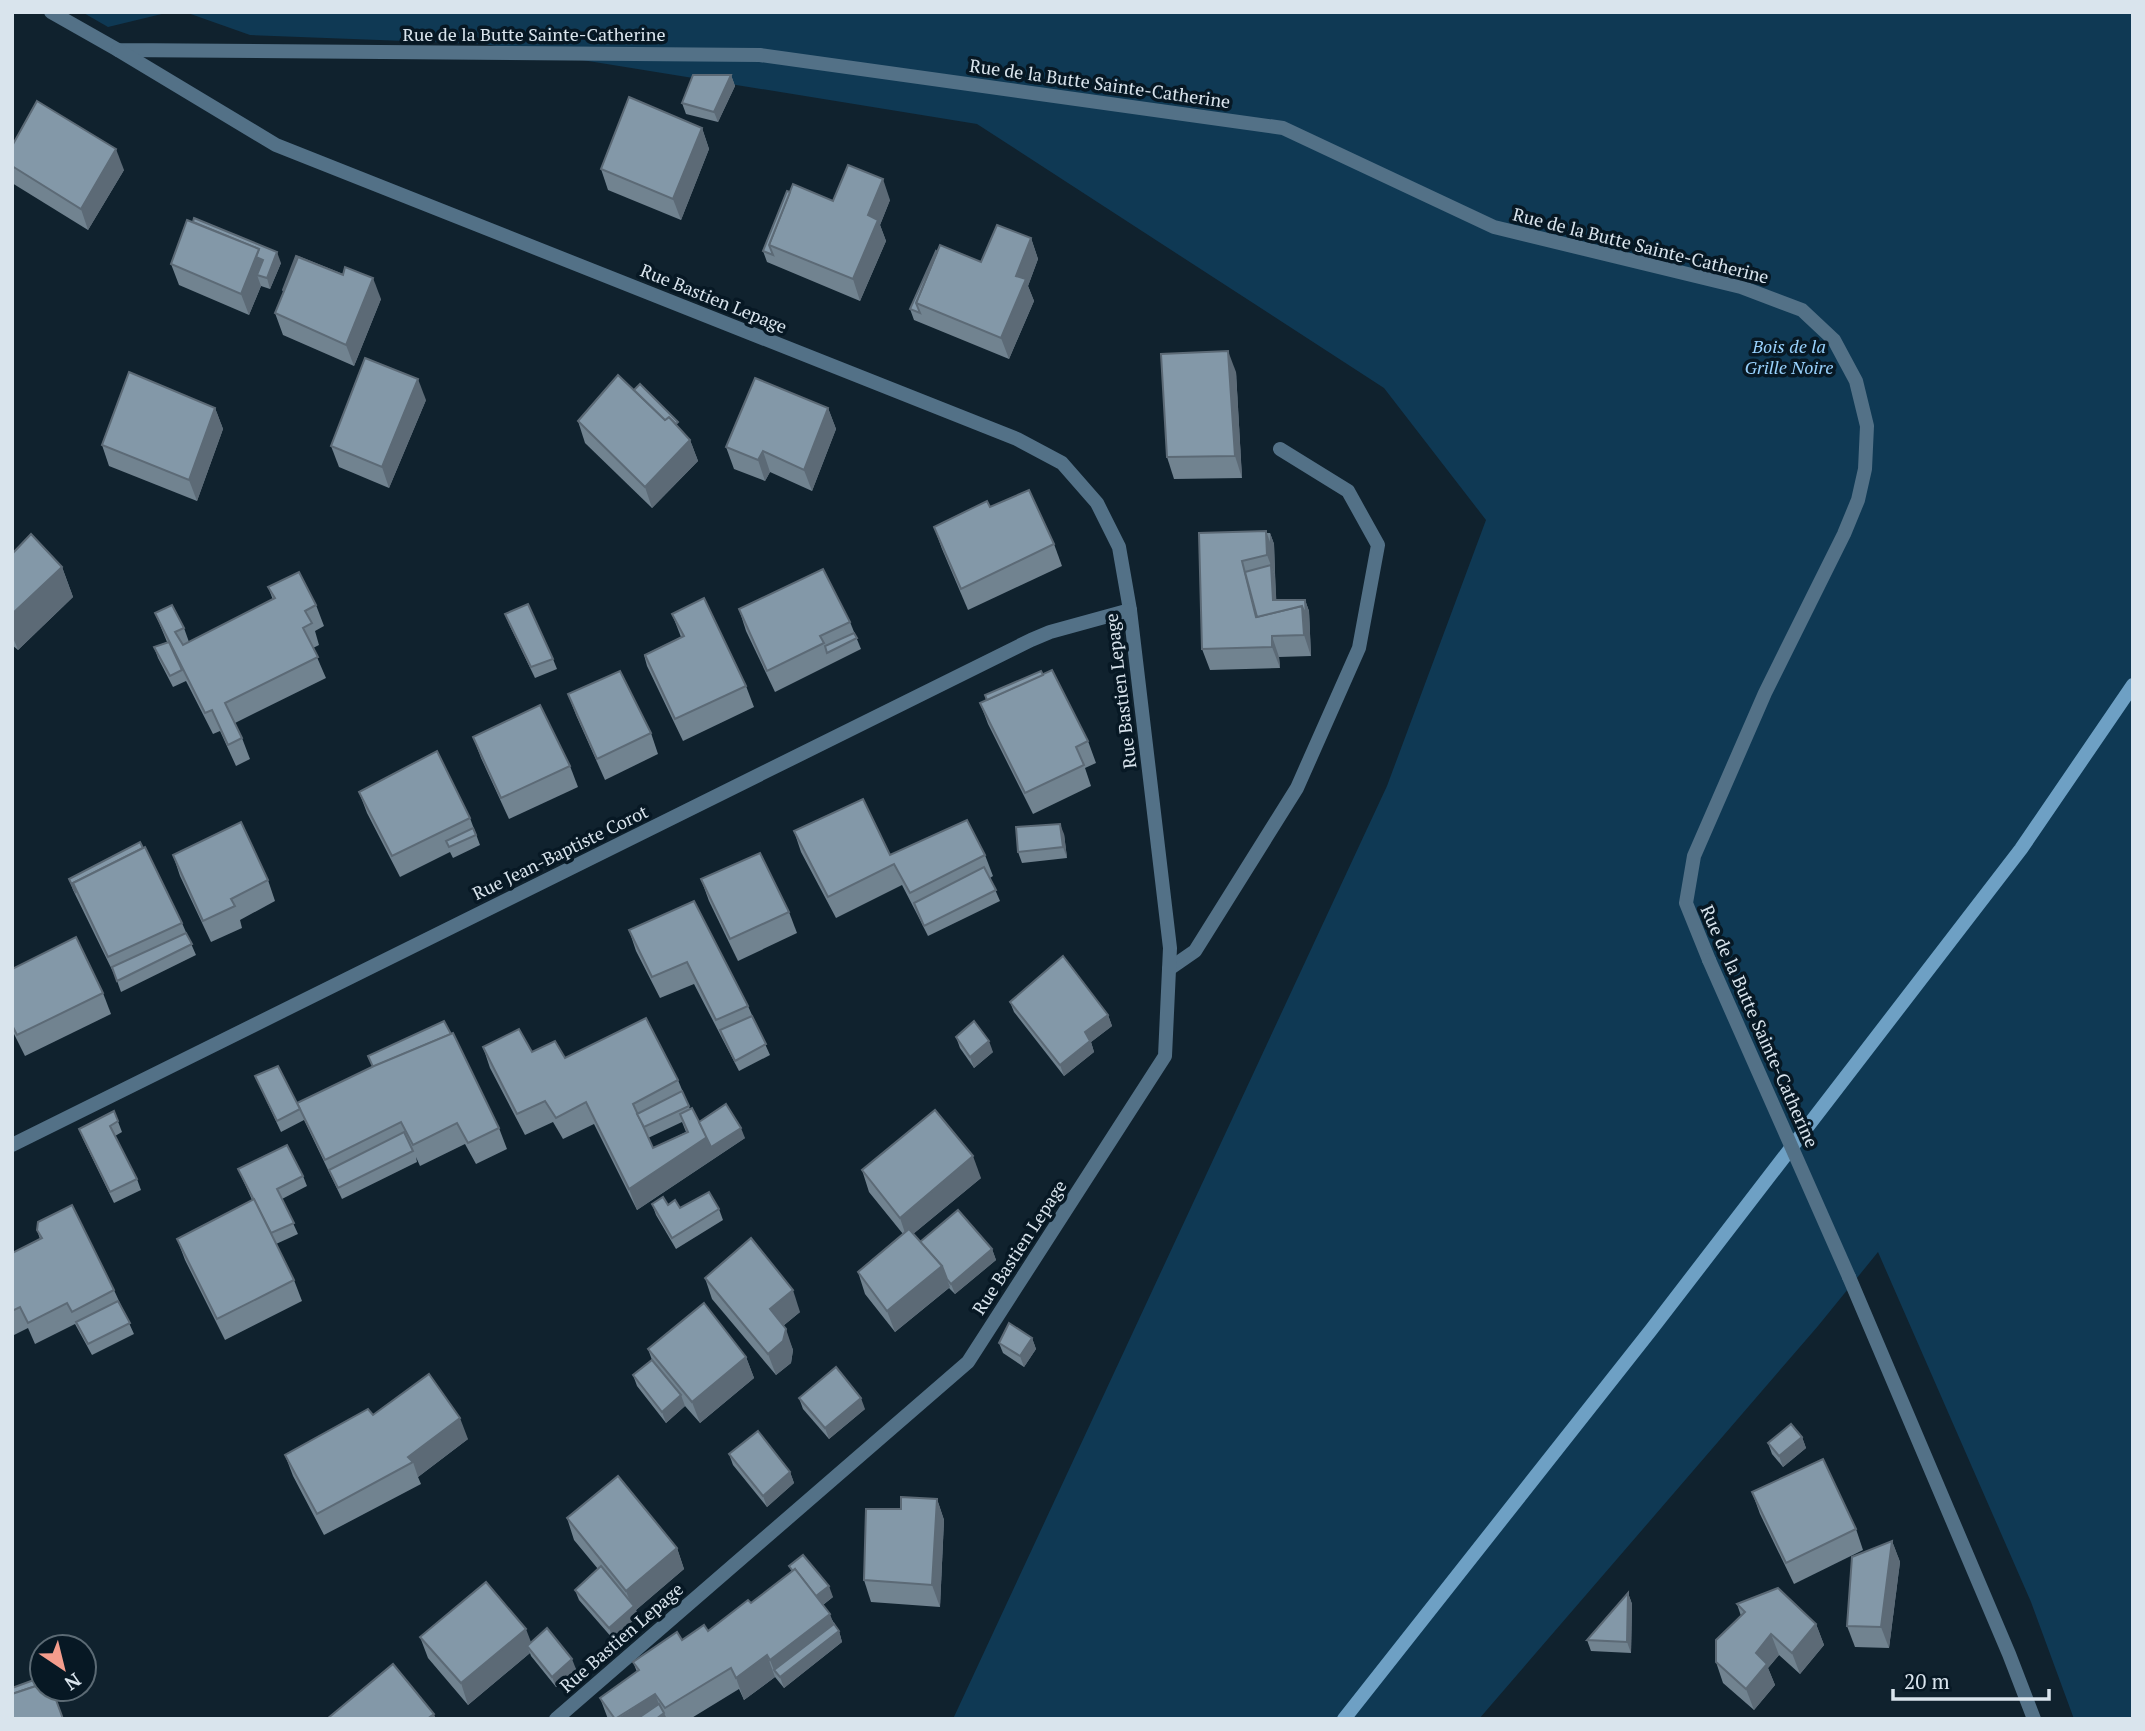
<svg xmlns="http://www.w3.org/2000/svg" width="2145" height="1731" font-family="'PT Serif',serif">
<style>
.green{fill:#0f3954}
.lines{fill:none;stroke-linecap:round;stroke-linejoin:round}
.service{stroke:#537187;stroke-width:14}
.minor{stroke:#537187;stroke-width:14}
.secondary{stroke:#6ea0c4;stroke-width:14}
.minor-bridge{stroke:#537187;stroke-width:14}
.wall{fill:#718390;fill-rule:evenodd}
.shaded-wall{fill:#5c6a76}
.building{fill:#8398a8;stroke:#5c6a76;stroke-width:2}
.labels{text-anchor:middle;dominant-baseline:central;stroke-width:7;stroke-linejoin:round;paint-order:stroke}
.street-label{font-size:18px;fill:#d9e4ed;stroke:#071824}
.park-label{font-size:18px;font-style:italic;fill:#98d1fc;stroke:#071824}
</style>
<rect width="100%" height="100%" fill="#10222e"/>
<g class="green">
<path d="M82,12H170L108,27Z"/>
<path d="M185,12H2133V1719H2074L2031,1602L1878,1252L1818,1326L1479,1719H953L1387,786L1486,520L1384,388L977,124L484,44L250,35Z"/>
</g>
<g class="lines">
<path class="service" d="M1169,969L1195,951L1297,788L1359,648L1378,545L1348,491L1280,449"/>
<g class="minor">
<path d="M51,12L118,50L760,55L1283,128L1494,227L1741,287L1802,310L1834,340L1856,381L1867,426L1865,469L1858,500L1844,534L1765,693L1694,856L1686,903L1709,960"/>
<path d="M118,50L276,145L1017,439L1062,463L1097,503L1119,547L1130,610L1170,948L1165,1056L968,1362L556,1719"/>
<path d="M12,1145L1031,640L1050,632L1130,610"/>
<path d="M1849,1277L2009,1654L2034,1719"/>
</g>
<path class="secondary" d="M1344,1719L1651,1330L2021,849L2133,685"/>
<path class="minor-bridge" d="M1709,960L1849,1277"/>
</g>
<g class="wall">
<path d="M731,75L735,86L718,122L686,114L682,103Z"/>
<path d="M702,128L709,149L681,220L608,190L601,169Z"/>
<path d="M12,146L124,170L88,230L12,183Z"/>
<path d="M890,200L880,225L886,241L860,301L767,262L763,251L833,201Z"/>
<path d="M1031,238L1038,259L1028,286L1034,301L1009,359L914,320L910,309L937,252L981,262Z"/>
<path d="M281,263L270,289L261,286L249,315L179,285L171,264Z"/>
<path d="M283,290L381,299L354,366L283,335L275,313L284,292Z"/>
<path d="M1236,372L1242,478L1174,479L1167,457Z"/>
<path d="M634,390L680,429L690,440L698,461L652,508L585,443L578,421Z"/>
<path d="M426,400L389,488L339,467L331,446Z"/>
<path d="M215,408L223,429L197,501L109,466L102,445Z"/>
<path d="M828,408L836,429L812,491L770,472L765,481L734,469L726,447Z"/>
<path d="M990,507L1054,544L1062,566L968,610L942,549L934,527Z"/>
<path d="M1199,533H1270L1274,544L1276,600H1305L1309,611L1311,656L1279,657L1280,668L1210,670L1202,649Z"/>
<path d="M12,554L62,567L73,597L18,650L12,645Z"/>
<path d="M268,587L316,605L324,626L315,631L319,645L313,648L326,678L235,723L242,738L250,759L236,766L220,731L213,734L186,681L173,687L158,658L154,647L167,642L155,613L184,628L189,642L273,600Z"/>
<path d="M739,609L850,622L861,649L775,692L746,631Z"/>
<path d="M505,614L553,659L557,669L535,678L509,624Z"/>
<path d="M672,614L746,686L754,707L683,741L647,666L644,655L681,637Z"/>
<path d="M1043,675L1088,741L1096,763L1085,768L1091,786L1033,814L988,724L980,703L986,700L985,695Z"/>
<path d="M568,694L651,733L658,754L605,780L576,715Z"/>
<path d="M473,737L570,766L578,787L509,819L481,758Z"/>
<path d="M359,792L470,818L480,845L453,858L450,852L400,877L367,813Z"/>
<path d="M794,831L890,855H985L993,876L990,878L1000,901L928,936L917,914L902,885L836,918L801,852Z"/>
<path d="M1064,834L1067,858L1022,863L1018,852Z"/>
<path d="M173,855L268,880L275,901L240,920L242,928L211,942L180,876Z"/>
<path d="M69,879L182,923L196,955L121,992L116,978L73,890Z"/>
<path d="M701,879L789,912L797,933L738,961L709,901Z"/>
<path d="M694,901L748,1006L770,1055L739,1071L694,984L660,998L636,951L629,930Z"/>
<path d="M12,969L103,993L111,1014L25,1056L12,1030Z"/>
<path d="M1010,1002L1108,1015L1112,1026L1091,1042L1094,1052L1064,1076L1014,1012Z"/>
<path d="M956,1037L993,1052L974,1068L960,1048Z"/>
<path d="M483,1047L532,1052L678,1080L690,1109L699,1122L745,1138L637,1210L594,1124L563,1139L553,1122L525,1135L490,1068ZM682,1122L686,1132L653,1148L648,1138Z"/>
<path d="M368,1056L499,1128L507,1149L476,1164L465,1144L420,1166L416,1157L417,1162L342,1199L304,1120L281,1132L255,1076L298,1105L373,1067Z"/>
<path d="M114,1111L122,1132L115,1136L137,1179L141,1190L114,1203L83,1139L79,1129Z"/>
<path d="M238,1169L303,1176L307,1186L282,1199L298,1234L276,1244L294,1280L302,1301L225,1340L185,1260L177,1239L252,1200Z"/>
<path d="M862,1170L981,1178L913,1234L920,1242L992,1249L996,1260L955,1294L949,1288L895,1332L865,1294L858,1272L903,1234L869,1192Z"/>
<path d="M652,1204L680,1208L719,1209L723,1220L676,1249L656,1215Z"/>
<path d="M37,1230L114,1290L134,1334L92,1355L75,1324L35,1344L28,1328L12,1336V1253L40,1239Z"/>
<path d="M705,1278L800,1312L783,1326L793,1350L791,1363L776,1375L712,1299Z"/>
<path d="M1032,1338L1036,1349L1024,1367L1003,1353L999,1343Z"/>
<path d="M648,1349L746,1357L754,1378L700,1423L685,1406L666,1423L637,1386L633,1375L652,1360Z"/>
<path d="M799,1398L865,1409L829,1439L803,1409Z"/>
<path d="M373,1415L468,1439L418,1477L421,1484L324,1535L293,1476L285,1455Z"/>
<path d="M1802,1437L1806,1448L1783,1467L1772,1454L1768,1443Z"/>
<path d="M729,1454L790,1472L794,1483L767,1507L733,1465Z"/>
<path d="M1752,1492L1856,1529L1863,1550L1794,1584L1760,1514Z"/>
<path d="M937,1499L944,1520L940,1607L871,1602L864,1580L901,1509Z"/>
<path d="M567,1518L677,1548L684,1569L636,1610L638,1616L613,1639L579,1600L575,1590L598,1569L574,1540Z"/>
<path d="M1892,1541L1900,1562L1889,1648L1855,1647L1847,1626Z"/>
<path d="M789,1566L833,1597L823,1605L839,1631L842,1642L784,1688L775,1677L744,1700L739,1689L690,1719H608L600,1698L637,1672L633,1662L682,1640L708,1631L751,1603L792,1572Z"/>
<path d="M1628,1593L1632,1604L1631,1653L1591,1651L1587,1640Z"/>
<path d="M1737,1604L1816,1624L1824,1645L1800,1674L1779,1655L1768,1668L1775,1685L1754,1710L1723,1683L1716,1662L1741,1616Z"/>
<path d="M420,1637L531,1642L576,1669L556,1687L531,1656L530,1653L468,1705L428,1658Z"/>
</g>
<g class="shaded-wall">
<path d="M731,75L735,86L718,122L714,112Z"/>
<path d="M702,128L709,149L681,220L673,199Z"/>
<path d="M116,149L124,170L88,230L81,209Z"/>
<path d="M883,179L890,200L880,225L886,241L860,301L853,279L868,215Z"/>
<path d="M1031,238L1038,259L1028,286L1034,301L1009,359L1001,338L1016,276Z"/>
<path d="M259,249L267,271L257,275L261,286L249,315L241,294Z"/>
<path d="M277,252L281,263L270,289L267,278Z"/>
<path d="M373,278L381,299L354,366L346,345Z"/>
<path d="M1228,351L1236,372L1242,478L1235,456Z"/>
<path d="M418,379L426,400L389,488L382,467Z"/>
<path d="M215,408L223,429L197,501L189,480Z"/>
<path d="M828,408L836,429L812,491L804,470Z"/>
<path d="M690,440L698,461L652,508L645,487Z"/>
<path d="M763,451L770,472L765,481L758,460Z"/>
<path d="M1266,531L1270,542V533L1274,544L1275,576L1267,555Z"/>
<path d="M1271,565L1275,576L1277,611L1273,600Z"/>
<path d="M62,567L73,597L18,650L12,635V614Z"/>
<path d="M1305,600L1309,611L1311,656L1304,635L1302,606Z"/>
<path d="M1272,636L1279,657L1280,668L1272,647Z"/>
<path d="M1060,824L1064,834L1067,858L1063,847Z"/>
<path d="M1108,1015L1112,1026L1091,1042L1094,1052L1064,1076L1060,1065L1085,1032Z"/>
<path d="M989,1041L993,1052L974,1068L970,1057Z"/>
<path d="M741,1128L745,1138L637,1210L629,1189L707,1137Z"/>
<path d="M973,1156L981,1178L907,1239L900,1218Z"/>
<path d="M992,1249L996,1260L955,1294L951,1284Z"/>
<path d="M942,1266L950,1287L895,1332L887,1311Z"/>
<path d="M793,1290L800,1312L778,1330L770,1309Z"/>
<path d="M786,1329L793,1350L791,1363L776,1375L768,1354Z"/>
<path d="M1032,1338L1036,1349L1024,1367L1020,1356Z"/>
<path d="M746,1357L754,1378L700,1423L692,1402Z"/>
<path d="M681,1395L685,1406L666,1423L662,1412Z"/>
<path d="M861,1398L865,1409L829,1439L825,1428Z"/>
<path d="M460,1418L468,1439L418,1477L413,1462L408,1457Z"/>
<path d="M1802,1437L1806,1448L1783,1467L1779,1456Z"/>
<path d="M790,1472L794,1483L767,1507L763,1496Z"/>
<path d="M937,1499L944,1520L940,1607L932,1585Z"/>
<path d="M1892,1541L1900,1562L1889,1648L1881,1627Z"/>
<path d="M677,1548L684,1569L636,1610L638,1616L613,1639L609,1628L632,1607L626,1591Z"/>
<path d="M829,1586L833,1597L817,1609L813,1598Z"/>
<path d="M1628,1593L1632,1604L1631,1653L1627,1642Z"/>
<path d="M830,1614L837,1633L839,1631L842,1642L784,1688L780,1677L774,1670L778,1681L770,1660Z"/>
<path d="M1816,1624L1824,1645L1800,1674L1792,1653Z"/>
<path d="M526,1629L534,1650L527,1646L530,1653L468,1705L461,1683Z"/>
<path d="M1771,1634L1779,1655L1768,1668L1775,1685L1754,1710L1746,1689L1756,1653Z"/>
<path d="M767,1655L775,1677L744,1700L736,1678Z"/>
<path d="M572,1659L576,1669L556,1687L552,1677Z"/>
<path d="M655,1694L663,1714L664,1713L667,1719H617Z"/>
<path d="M434,1714L436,1719H427Z"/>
</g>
<g class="building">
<path d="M693,75H731L714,112L682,103Z"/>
<path d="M629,97L702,128L673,199L601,169Z"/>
<path d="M37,101L116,149L81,209L12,166V146Z"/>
<path d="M848,165L883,179L868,215L878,220L853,279L769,245L793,184L833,201Z"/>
<path d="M787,191L790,192L769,245L773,255L763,251Z"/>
<path d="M194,218L277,252L267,278L257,275L263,260L256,257L259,249L193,222Z"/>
<path d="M187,220L259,249L241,294L171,264Z"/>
<path d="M997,225L1031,238L1016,276L1026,279L1001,338L916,303L940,245L981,262Z"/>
<path d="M936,251L937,252L916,303L920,313L910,309Z"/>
<path d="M296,256L343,275L298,257L284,291L283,290Z"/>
<path d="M298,257L343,275L345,267L373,278L346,345L275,313Z"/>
<path d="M1228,351L1235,456L1167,457L1161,354Z"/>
<path d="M365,358L418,379L382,467L331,446Z"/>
<path d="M129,372L215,408L189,480L102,445Z"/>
<path d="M618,375L665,420L669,417L690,440L645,487L578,421Z"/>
<path d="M755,378L828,408L804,470L763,451L758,460L726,447Z"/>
<path d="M640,384L678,422L676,424L669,417L665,420L634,390Z"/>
<path d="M1029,490L1054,544L961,589L934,527L987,501L990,507Z"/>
<path d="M1266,531L1267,555L1242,561L1256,617L1302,606L1304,635L1272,636V647L1202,649L1199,533Z"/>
<path d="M31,534L62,567L12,614V554Z"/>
<path d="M1271,565L1273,600H1305L1306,617L1302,606L1257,617L1245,572Z"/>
<path d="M823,569L850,622L820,636L824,643L767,671L739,609Z"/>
<path d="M299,572L316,605L305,611L312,623L303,628L318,657L225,703L242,738L228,745L212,710L205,713L155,613L172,605L184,628L175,632L183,645L275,598L268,587Z"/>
<path d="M704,598L746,686L675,719L645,655L684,636L672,614Z"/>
<path d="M528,604L553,659L531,667L505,614Z"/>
<path d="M854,633L857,638L827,653L825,646Z"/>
<path d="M169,642L182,670L170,676L154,647Z"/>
<path d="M1052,670L1088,741L1076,747L1084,765L1025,793L980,703Z"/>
<path d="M620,671L651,733L597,759L568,694Z"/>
<path d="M1041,671L1043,675L987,700L985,695Z"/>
<path d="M540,705L570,766L501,798L473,737Z"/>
<path d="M437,751L470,818L392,856L359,792Z"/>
<path d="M863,799L890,855L967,820L985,855L910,893L894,864L828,897L794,831Z"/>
<path d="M241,822L268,880L231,899L235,906L203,921L173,855Z"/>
<path d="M1060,824L1063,847L1018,852L1016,827Z"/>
<path d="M473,828L476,835L449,847L446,841Z"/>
<path d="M140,842L143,848L73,883L76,893L69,879Z"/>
<path d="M145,847L182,923L108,957L73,883Z"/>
<path d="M760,853L789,912L730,939L701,879Z"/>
<path d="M984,867L996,890L924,926L914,903Z"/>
<path d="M694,901L748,1006L716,1020L687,962L652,977L629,930Z"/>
<path d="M186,933L192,944L117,981L112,967Z"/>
<path d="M76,937L103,993L17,1035L12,1025V969Z"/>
<path d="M1063,956L1108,1015L1085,1032L1090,1041L1060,1065L1010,1002Z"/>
<path d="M752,1016L766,1044L735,1061L720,1030Z"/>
<path d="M646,1018L678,1080L633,1104L653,1148L688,1132L680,1114L692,1108L707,1137L629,1189L586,1102L556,1118L545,1101L517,1114L483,1047L519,1029L532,1052L555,1041L565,1058Z"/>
<path d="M444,1021L451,1034L373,1067L368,1056Z"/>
<path d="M974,1021L989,1041L970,1057L956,1037Z"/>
<path d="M453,1033L499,1128L468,1143L457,1123L413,1145L401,1122L325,1160L297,1103L374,1066Z"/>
<path d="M278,1066L300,1109L277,1121L255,1076Z"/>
<path d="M682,1091L689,1106L644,1127L637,1114Z"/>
<path d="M726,1104L741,1128L711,1147L699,1122Z"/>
<path d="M935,1110L973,1156L900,1218L862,1170Z"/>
<path d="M114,1111L118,1121L110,1126L137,1179L110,1192L79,1129Z"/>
<path d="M404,1132L413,1151L338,1188L329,1170Z"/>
<path d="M287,1145L303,1176L277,1189L294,1223L271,1233L238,1169Z"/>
<path d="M709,1192L719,1209L672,1238L652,1204L663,1197L668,1205L675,1200L680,1208Z"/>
<path d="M254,1199L294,1280L217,1319L177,1239Z"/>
<path d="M72,1205L114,1290L72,1312L67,1303L28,1323L20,1307L12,1311V1253L42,1238L37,1230L38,1222Z"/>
<path d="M958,1210L992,1249L951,1284L947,1279L942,1266L920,1242Z"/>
<path d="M909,1229L942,1266L887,1311L858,1272Z"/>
<path d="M751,1238L793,1290L770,1309L786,1329L783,1341L768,1354L705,1278Z"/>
<path d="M118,1301L130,1323L88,1344L76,1322Z"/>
<path d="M704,1303L746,1357L692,1402L648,1349Z"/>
<path d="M1009,1323L1032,1338L1020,1356L999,1343Z"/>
<path d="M652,1360L681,1395L662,1412L633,1375Z"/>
<path d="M836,1367L861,1398L825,1428L799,1398Z"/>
<path d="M429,1374L460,1418L408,1457L413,1462L317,1514L285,1455L368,1409L373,1415Z"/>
<path d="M1791,1424L1802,1437L1779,1456L1768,1443Z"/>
<path d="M758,1431L790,1472L763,1496L729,1454Z"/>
<path d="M1823,1459L1856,1529L1786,1563L1752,1492Z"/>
<path d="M618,1476L677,1548L626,1591L567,1518Z"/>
<path d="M901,1497L937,1499L932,1585L864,1580L866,1509H901Z"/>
<path d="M1892,1541L1881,1627L1847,1626L1852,1557Z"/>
<path d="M803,1555L829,1586L816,1596L795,1569L793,1571L789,1566Z"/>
<path d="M601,1566L634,1606L609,1628L575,1590Z"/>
<path d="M795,1569L830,1614L770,1660L767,1655L736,1678L731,1668L665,1708L655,1694L615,1719L600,1698L639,1670L633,1662L677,1632L682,1640L704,1625L708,1631L748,1600L751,1603Z"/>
<path d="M486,1582L526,1629L461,1683L420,1637Z"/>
<path d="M1778,1588L1816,1624L1792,1653L1771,1634L1756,1653L1767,1664L1746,1689L1716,1662V1640L1745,1612L1737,1604Z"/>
<path d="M1628,1593L1627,1642L1587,1640Z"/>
<path d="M834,1624L839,1631L780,1677L774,1670Z"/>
<path d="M547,1628L572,1659L552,1677L527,1646Z"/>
<path d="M393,1664L434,1714L427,1719H327Z"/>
<path d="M42,1677V1684L12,1694V1688Z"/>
<path d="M42,1684V1689H52L63,1719H12V1694Z"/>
<path d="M659,1704L664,1713L656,1719H637Z"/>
</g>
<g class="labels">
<g class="street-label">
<text x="534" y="34">Rue de la Butte Sainte-Catherine</text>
<text transform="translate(1100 83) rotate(8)">Rue de la Butte Sainte-Catherine</text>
<text transform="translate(1641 245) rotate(14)">Rue de la Butte Sainte-Catherine</text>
<text transform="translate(714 298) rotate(22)">Rue Bastien Lepage</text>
<text transform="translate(1120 691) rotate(-97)">Rue Bastien Lepage</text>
<text transform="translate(560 852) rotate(-26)">Rue Jean-Baptiste Corot</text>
<text transform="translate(1760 1026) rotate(66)">Rue de la Butte Sainte-Catherine</text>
<text transform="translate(1019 1247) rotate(-57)">Rue Bastien Lepage</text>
<text transform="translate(621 1637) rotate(-41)">Rue Bastien Lepage</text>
</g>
<g class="park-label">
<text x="1789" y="346">Bois de la<tspan x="1789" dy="21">Grille Noire</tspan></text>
</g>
</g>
<rect width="2145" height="1731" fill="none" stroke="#d9e4ed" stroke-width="28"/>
<g transform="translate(63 1668) rotate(145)"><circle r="33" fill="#071824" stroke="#5b6a74" stroke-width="2"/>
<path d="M0-5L12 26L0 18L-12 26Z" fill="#f49d8d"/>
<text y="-10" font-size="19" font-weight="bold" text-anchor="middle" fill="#d9e4ed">N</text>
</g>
<path d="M1893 1689v10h156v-10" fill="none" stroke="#d9e4ed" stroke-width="3.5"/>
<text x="1904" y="1689" font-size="21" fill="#d9e4ed" stroke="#071824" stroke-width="5" paint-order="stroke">20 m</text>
</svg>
